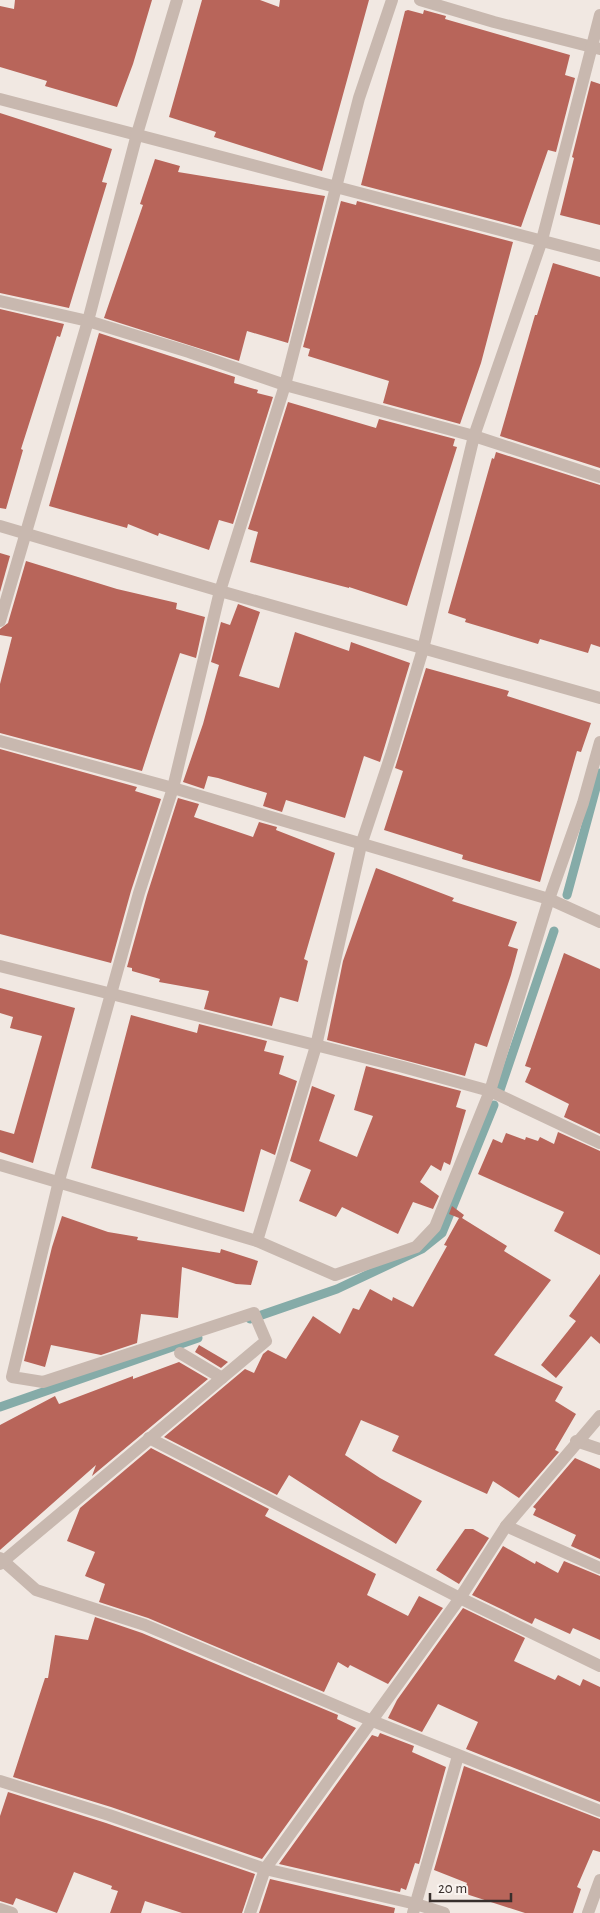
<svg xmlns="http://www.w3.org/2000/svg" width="600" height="1913" font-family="'Alegreya Sans',sans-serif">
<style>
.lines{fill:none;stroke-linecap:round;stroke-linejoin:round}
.stream{stroke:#85aba8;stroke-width:9}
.building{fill:#b8655a}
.minor{stroke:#c8b8af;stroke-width:12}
.tertiary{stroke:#c8b8af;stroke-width:12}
</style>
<rect width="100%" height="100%" fill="#f1e8e2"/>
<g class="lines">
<g class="stream">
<path d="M567,895L600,773"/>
<path d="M500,1090L554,931"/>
<path d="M250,1319L337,1289L422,1249L442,1233L494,1105"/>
<path d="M0,1407L198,1338"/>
</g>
</g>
<g class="building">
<path d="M15,0H152L133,64L117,107L45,86L47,81L0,67V6L14,9Z"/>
<path d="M202,0H260L279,7L280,0H369L322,171L214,137L216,132L169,117Z"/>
<path d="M408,10L423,14L424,10L446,16L445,19L570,55L565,75L575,78L556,152L548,150L521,227L361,185L405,11Z"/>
<path d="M591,81L600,84V225L560,215L574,158L572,157Z"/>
<path d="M0,113L112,149L102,182L107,183L69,308L0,293Z"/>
<path d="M155,159L180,166L178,172L325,196L288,343L247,331L239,361L104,318L143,205L140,204Z"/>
<path d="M341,201L356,205L357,201L513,242L481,363L460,424L383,403L389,381L308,356L310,349L303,347Z"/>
<path d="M553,263L600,277V468L500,436L535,315H537Z"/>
<path d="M0,309L64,324L60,337L57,336L21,449L23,450L6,509L0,508Z"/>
<path d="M99,333L235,377L234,383L258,390L257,393L273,397L233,524L219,520L209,550L159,533L158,536L128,524L127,528L49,506Z"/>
<path d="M288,402L376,428L379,419L455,439L453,446L457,447L407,606L349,587V588L250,562L258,532L248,529Z"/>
<path d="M496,452L600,485V647L591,644L588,653L540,639L538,644L465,622L466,619L448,613L492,458L494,459Z"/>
<path d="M0,553L10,556L0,592Z"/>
<path d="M26,561L117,589L177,603L176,609L205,617L196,658L180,653L142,771L0,733V684L12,637L0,635V629L8,623Z"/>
<path d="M238,604L260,612L239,676L279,688L295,632L349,651L351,642L410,663L380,762L364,756L345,818L286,800L282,812L263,806L267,793L218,778L208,776L204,789L183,782L203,724L219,665L211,662L221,622L230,625Z"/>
<path d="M426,668L509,691L507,696L591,723L581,752L577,751L540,882L462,859L463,855L384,830L403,771L395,768Z"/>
<path d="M0,749L137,787L135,791L161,799L131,891L111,963L0,934Z"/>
<path d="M178,798L199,804L194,817L253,837L259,822L277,827L276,830L335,853L304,959L308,961L298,1002L280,997L272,1026L204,1009L209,991L159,982L160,979L132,971V968L127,967L147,895Z"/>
<path d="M376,868L454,898L452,901L517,922L508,946L518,949L511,975L487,1047L475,1043L465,1076L327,1040L343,961Z"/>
<path d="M564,953L600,969V1134L564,1117L569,1104L525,1082L531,1068L525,1066Z"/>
<path d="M0,988L75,1008L33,1163L0,1152V1130L14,1134L42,1036L10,1028L13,1017L0,1013Z"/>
<path d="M131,1015L197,1033L199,1024L267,1041L264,1051L284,1056L279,1074L297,1081L275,1155L261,1149L244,1212L91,1168Z"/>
<path d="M366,1066L461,1091L456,1107L466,1110L450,1165L444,1162L441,1171L431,1165L420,1182L439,1196L433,1209L413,1202L398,1234L342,1207L336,1217L299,1201L311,1170L290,1161L312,1086L335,1095L319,1141L357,1157L373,1116L354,1110Z"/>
<path d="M558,1132L600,1151V1255L554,1231L564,1212L478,1174L493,1139L502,1143L506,1133L525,1140L526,1137L538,1141L540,1137L554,1144Z"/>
<path d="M452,1206L464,1215L462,1218L507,1246L504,1251L551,1280L494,1355L563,1387L555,1401L576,1414L555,1450L559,1452L519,1498L493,1481L487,1494L392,1451L399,1436L361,1420L345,1455L380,1478L422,1501L396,1544L289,1475L277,1495L164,1437L245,1369L254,1373L263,1354L268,1350L286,1359L313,1316L340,1334L353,1308L359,1310L370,1289L392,1301L393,1297L413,1307L447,1246L444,1245L459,1218L449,1214Z"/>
<path d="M62,1216L108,1232L138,1237L137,1240L220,1253L221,1249L258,1261L251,1285L236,1284L182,1267L178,1318L141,1314L137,1343L101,1355L51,1345L45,1367L24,1361L52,1247Z"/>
<path d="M600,1274V1344L591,1336L556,1378L541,1365L576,1321L569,1316Z"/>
<path d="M199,1345L228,1362L221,1368L195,1352Z"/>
<path d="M179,1362L208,1379L92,1476L96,1465L0,1550V1425L55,1396L59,1404L133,1376V1379Z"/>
<path d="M151,1448L269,1509L265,1516L376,1574L367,1595L408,1616L419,1596L443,1608L388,1684L350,1665L348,1668L338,1662L324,1692L148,1618L99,1602L105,1584L85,1576L95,1552L67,1541L80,1508Z"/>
<path d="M575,1458L600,1469V1559L571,1546L576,1535L533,1515L536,1509L533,1507Z"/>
<path d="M465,1529H473L489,1538L459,1584L436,1570Z"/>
<path d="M503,1546L535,1564L536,1561L558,1573L564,1561L600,1576V1640L573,1628L570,1634L535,1618L532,1624L472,1595Z"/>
<path d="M463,1608L525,1638L514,1661L555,1680L558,1675L580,1686L583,1679L600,1687V1802L466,1749L478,1722L438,1704L422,1732L388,1718L397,1700Z"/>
<path d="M95,1617L142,1633L338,1715L337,1719L356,1728L262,1859L111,1807L13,1777L45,1678H48L55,1635L88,1640Z"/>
<path d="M380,1733L414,1746L412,1752L446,1767L419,1864L415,1863L406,1890L401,1888L400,1892L279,1864L372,1735L378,1737Z"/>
<path d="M464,1766L600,1819V1852L593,1850L577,1887L581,1889L573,1913H525L463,1893L467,1883L434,1870Z"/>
<path d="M8,1792L106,1823L255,1874L242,1913H182L145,1901L141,1913H110L118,1891L111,1889L112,1886L74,1872L57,1913L16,1898L13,1905L0,1901V1816Z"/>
<path d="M270,1879L395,1908L394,1913H259Z"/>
</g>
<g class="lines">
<g class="minor">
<path d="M420,0L494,22L600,49"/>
<path d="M0,99L600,256"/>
<path d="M0,301L88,321L189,352L285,385L474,436L600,477"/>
<path d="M0,526L220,591L600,698"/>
<path d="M0,621L88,321L137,134L177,0"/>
<path d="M0,741L173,788L549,899L600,922"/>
<path d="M0,966L403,1067L490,1091L600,1143"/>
<path d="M0,1165L257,1241L335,1275L416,1247L435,1227L490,1091L549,899L583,803L600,742"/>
<path d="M257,1241L316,1046L361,845L392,752L423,649L474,436L542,240L600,15"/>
<path d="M180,1353L222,1378"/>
<path d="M149,1438L460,1598L600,1666"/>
<path d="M576,1441L600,1449"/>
<path d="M506,1526L600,1568"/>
<path d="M0,1558L36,1590L145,1625L370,1720L600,1811"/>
<path d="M0,1564L266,1341L254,1313L43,1382L12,1377L59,1181L139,893L173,788L220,591L285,385L359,98L392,0"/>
<path d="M265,1869L416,1904L444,1913"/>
<path d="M0,1909L12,1913"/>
<path d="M413,1913L458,1756"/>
<path d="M588,1913L600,1880"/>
</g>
<g class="tertiary">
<path d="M0,1781L109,1815L265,1869"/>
<path d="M250,1913L265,1869L460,1598L506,1526L600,1416"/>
</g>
</g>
<path d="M430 1893v8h81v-8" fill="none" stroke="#382f2c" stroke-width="2.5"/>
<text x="438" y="1893" font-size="15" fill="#382f2c" stroke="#f9f3ef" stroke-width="4" paint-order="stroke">20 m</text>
</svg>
